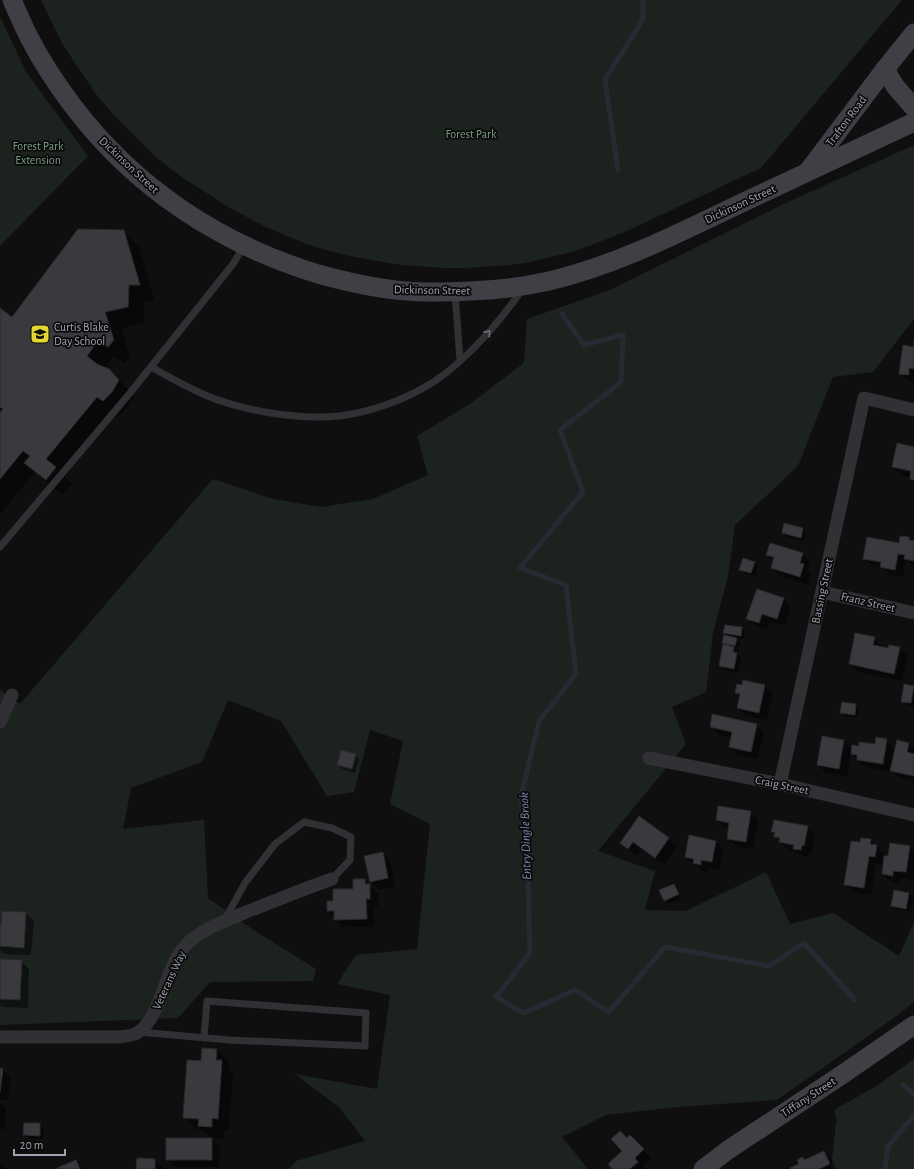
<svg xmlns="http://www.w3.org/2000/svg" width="914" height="1169" font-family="'Alegreya Sans',sans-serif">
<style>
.green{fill:#1c231e}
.shadow{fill:#0007;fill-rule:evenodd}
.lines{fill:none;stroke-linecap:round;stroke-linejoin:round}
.stream{stroke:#272a33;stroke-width:5}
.building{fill:#3a393d;stroke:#2a292c}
.lane{stroke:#313135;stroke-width:7}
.street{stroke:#313135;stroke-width:13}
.secondary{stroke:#3f3f45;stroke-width:19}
.oneway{stroke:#6f6f79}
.labels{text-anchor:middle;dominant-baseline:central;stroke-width:3.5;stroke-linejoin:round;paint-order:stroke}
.street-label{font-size:12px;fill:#a1a2b1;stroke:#0b0a0b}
.park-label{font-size:12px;fill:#799b84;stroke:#0b0a0b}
.poi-label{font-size:12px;fill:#a1a2b1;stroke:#0b0a0b;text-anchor:start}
.water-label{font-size:13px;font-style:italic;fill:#7987aa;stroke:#0b0a0b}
</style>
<rect width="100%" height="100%" fill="#100f10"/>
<g class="green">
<path d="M41,0H902L761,168L629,230L589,246L568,253L525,263L509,265L466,268H444L401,265L355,257L330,251L306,244L264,226L230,208L183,178L156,157L111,112L96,94L63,45Z"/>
<path d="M0,16L26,72L88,156L0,246Z"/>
<path d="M914,145V319L873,372L833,377L798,466L735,525L728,576L713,633L706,692L672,707L686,744L598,851L655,871L645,910L686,911L766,872L790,924L833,913L899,956L914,922V1002L898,1015L777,1100L677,1107L606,1115L562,1137L588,1169H289L296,1161L365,1141L340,1108L295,1074L377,1089L390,995L337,984L356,955L417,949L430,824L390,804L403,741L370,730L354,792L327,796L281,721L228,700L202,762L131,788L123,829L204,820L208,898L255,931L316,969L313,981L210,982L178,1018L0,1025V690L20,704L213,479L273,499L321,507L373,499L428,475L417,436L471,403L524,363L527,319L610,290L788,202Z"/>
<path d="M914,1059V1169H831L836,1123H837L834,1110L878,1085Z"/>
</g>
<g class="shadow">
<path d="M123,231L139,247L155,301H144V323L121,328L130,357L124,363L114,356L105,368L109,369L125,386L134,397L128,408L119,416L113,412L62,474L72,484L62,495L35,472L0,514V414L3,411L0,408V309L12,318Z"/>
<path d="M914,348V382L908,381L900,373Z"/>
<path d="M914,448V482L911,479V477L901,475L893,467Z"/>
<path d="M803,529L806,533L804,541L787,537L783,533Z"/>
<path d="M909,538L912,541L914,542V567L908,561H905L903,577L890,575L883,568L872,566L864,558L900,544Z"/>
<path d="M802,554L810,562L808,570L811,573L808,585L780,576L772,568L774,561L767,555Z"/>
<path d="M755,563L758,566L755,577L744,573L740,569Z"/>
<path d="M783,599L791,607L785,626L770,621L767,630L755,626L748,618Z"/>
<path d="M741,628L745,632L744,639L735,638L740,642L739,649L734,648L738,651L737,654L741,658L737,673L723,669L720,666L724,644L723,643L729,637L725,633Z"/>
<path d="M874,638L882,646V648L889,649L900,648L908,656L902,681L858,672L850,664Z"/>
<path d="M765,686L773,694L767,720L746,716L738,708L740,697L736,693Z"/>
<path d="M913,687L914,688V707L906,705L902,701Z"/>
<path d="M855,705L859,709L858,718L845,717L841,713Z"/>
<path d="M756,725L764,732L758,759L738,755L730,747L732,738L719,735L711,727Z"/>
<path d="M886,740L894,748L893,754H895L909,744L914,749V781L900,778L891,770V772L866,768L851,753L847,776L826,773L818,765L844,741L852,749L860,747L876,745ZM907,748H909L907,758L905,757Z"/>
<path d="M356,755L359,759L355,773L342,769L338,765Z"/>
<path d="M750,812L758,820L753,849L736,846L728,838L729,829L725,828L717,820Z"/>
<path d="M639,818L669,839L677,846L664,865L642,849L637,856L622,843Z"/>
<path d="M807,827L815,835L812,853H809V857L803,856L798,852L789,850L775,837V834L772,831Z"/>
<path d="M862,839L871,840L884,854V857H889L909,847L914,852V880L901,878V883L891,882L883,874L884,865L876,864L871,895L853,892L845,884Z"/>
<path d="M716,842L724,850L719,870L709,868L708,872L702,871L686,857Z"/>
<path d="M382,853L390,861L395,886L379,890L371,882Z"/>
<path d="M364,880L378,893V907H374V927H343L328,911L334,902L354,890Z"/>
<path d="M674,885L677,888L682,898L668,904L665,900Z"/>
<path d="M909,894L913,897L910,912L896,909L892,905Z"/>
<path d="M26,913L34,921L31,955L4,954L0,950V926Z"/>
<path d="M0,960L21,961L29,969L28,1008L2,1007L0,1005Z"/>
<path d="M217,1050L229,1062L228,1068L233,1074L229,1131L224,1130V1139L211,1138L203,1130L196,1129L184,1117L202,1062Z"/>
<path d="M0,1069L3,1070L11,1078L8,1100H0Z"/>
<path d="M0,1103L6,1108L4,1130L0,1129Z"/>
<path d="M40,1124L44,1128L43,1139H28L24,1135Z"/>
<path d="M630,1137L651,1158L642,1166L644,1169H614L627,1140Z"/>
<path d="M212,1139L220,1147L219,1167H175L167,1159Z"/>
<path d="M824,1152L832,1160L836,1169H791L800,1164L803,1158L805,1161Z"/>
<path d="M138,1159L155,1160L164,1169H137Z"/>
<path d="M75,1161L83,1169H58Z"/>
<path d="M0,1165H3L7,1169H0Z"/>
</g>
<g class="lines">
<g class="stream">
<path d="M618,170L605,80L643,19V0"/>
<path d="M562,314L584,345L623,335L621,382L560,430L583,492L520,568L566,585L576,674L539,721L521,796L527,843L530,953L496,997L524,1013L575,990L609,1012L665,947L769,966L804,943L855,1000"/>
<path d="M903,1085L914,1094"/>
<path d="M885,1169L888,1146L914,1116"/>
</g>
</g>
<g class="building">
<path d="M78,229L124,230L140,285H129L128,307L105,312L114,340L108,347L98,341L87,356L97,364L109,369L119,380L112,392L103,401L97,397L46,459L56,467L46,480L24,463L30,456L23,451L0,479V413L3,409L0,407V308L12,317Z"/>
<path d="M914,342V369L909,368V375L899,374L903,345L913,347Z"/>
<path d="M897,443L914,447V480L910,479L911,471L892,467Z"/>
<path d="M784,523L803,528L801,538L782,533Z"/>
<path d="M900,536L909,537V540L914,541V561L904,559L905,555L898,554L895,570L880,567L881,562L863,559L867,537L899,543Z"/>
<path d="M770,543L803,553L800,563L804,564L800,577L771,568L774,557L766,555Z"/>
<path d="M743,558L755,562L751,573L739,570Z"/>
<path d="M757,589L784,598L777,619L762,614L759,623L746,619Z"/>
<path d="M725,625L742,627L741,636L723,633Z"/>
<path d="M855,633L875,637L873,645L888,648L889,645L900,647L894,674L849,664Z"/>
<path d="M724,635L737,638L735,646L722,643Z"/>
<path d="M723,644L734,647L733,652L737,653L734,669L719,666Z"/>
<path d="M743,680L765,685L759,713L737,708L740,694L735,693L737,684L742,685Z"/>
<path d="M904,684L914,686L911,703L901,702Z"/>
<path d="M842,702L856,704L855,715L840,713Z"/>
<path d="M712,714L757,724L751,752L729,747L732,732L710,727Z"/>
<path d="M822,736L844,740L839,769L817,765Z"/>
<path d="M876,737L887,739L883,764L857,760V755L851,754L852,745L859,746V742L875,744Z"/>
<path d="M897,740L909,743L907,752L914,754V776L890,771Z"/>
<path d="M341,750L356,754L352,769L337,765Z"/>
<path d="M718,806L751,811L746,842L727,839L729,823L716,820Z"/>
<path d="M639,816L669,838L655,858L633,842L628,849L620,843Z"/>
<path d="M774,820L808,826L804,846L802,845L801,850L793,849L794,845L779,842L780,838L774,837L775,832H771Z"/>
<path d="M689,835L716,841L712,862L701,860V865L693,863L694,859L685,857Z"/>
<path d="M861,838L871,839L870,844L877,845L875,857L869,856L864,888L844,885L851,841L860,842Z"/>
<path d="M890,843L910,846L906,872L893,871V876L882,874L884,856H888Z"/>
<path d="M383,852L388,878L370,882L364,856Z"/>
<path d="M353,879H365V884H370V899H366L367,919L334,920V911H327V901H333V889H353Z"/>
<path d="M674,884L679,894L664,901L659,890Z"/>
<path d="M894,890L909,893L906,909L891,906Z"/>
<path d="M2,911L26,912L24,948L0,946V925H1Z"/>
<path d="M0,959L22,960L20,1000L0,999Z"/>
<path d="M202,1048L217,1049L216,1060H222L218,1119L212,1118V1127L198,1126L199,1119L183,1118L187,1060L201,1061Z"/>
<path d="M0,1068L3,1069L0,1093Z"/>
<path d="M24,1123H40V1136L23,1135Z"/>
<path d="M620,1131L627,1138L630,1135L644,1149L635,1158L638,1162L630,1169H612L608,1164L622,1151L611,1139Z"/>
<rect x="166" y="1138" width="46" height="22"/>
<path d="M824,1151L830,1164L819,1169H790V1168L799,1164L797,1160L803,1157L804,1160Z"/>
<path d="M137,1158L155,1159V1169H136Z"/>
<path d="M76,1160L80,1169H57V1168Z"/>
</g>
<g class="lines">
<g class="lane">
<path d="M455,293L460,360"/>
<path d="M151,367C169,377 186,387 205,395C243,411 298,420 339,416C372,412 407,399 435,381C470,357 498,323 523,289"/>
<path d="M0,547L130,393L233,264L244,246"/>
<path d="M224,921L245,883L275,844L304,822L332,828L351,837L350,860L332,879"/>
<path d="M139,1032L229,1040L365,1046L366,1013L207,1001L204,1038"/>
</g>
<g class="street">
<path d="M822,592L914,613"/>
<path d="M0,722L12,695"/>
<path d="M649,758L780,784L914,815"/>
<path d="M780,784L864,398L914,410"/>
<path d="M0,1037H119C125,1036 132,1036 137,1033C160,1021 166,965 185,946C202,928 224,922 246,912C275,901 303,889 332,879"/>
</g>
<g class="secondary">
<path d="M12,0C18,13 23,26 30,39C42,62 57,85 73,106C135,188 220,244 318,274C347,282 377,289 407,291C428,293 449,292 470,291C497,290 523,287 549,281C612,266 669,238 727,210C789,181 852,151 914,122"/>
<path d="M885,69L895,86L914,108"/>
<path d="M809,170L885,69L914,33"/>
<path d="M703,1169L728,1150L843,1074L914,1025"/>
</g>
</g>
<defs><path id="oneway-chevron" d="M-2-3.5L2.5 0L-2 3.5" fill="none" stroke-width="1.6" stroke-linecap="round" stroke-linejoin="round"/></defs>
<use class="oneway" href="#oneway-chevron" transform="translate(488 333) rotate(-48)"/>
<defs>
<g id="school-square" transform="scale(1)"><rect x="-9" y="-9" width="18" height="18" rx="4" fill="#e5d633" stroke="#0b0a0b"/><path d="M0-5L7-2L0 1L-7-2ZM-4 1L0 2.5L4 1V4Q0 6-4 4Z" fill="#111"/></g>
</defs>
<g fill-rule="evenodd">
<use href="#school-square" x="40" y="334"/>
</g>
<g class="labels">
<g class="street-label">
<text transform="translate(846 121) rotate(-53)">Trafton Road</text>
<text transform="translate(129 165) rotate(43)">Dickinson Street</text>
<text transform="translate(740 204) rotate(-25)">Dickinson Street</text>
<text transform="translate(432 290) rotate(1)">Dickinson Street</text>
<text transform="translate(822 591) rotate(-78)">Bassing Street</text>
<text transform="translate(868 602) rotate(13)">Franz Street</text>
<text transform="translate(782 785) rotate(12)">Craig Street</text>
<text transform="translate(169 980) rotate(-65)">Veterans Way</text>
<text transform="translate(808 1097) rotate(-33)">Tiffany Street</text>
</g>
<g class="park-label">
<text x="471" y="134">Forest Park</text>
<text x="38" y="146">Forest Park<tspan x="38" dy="14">Extension</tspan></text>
</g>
<g class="poi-label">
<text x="54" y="327">Curtis Blake<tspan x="54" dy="14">Day School</tspan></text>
</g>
<g class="water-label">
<text transform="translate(526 836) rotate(-92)">Entry Dingle Brook</text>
</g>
</g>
<path d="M14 1149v6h51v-6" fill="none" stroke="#a1a2b1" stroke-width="2"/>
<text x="20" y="1149" font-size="12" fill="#a1a2b1" stroke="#0b0a0b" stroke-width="3" paint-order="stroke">20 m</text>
</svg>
